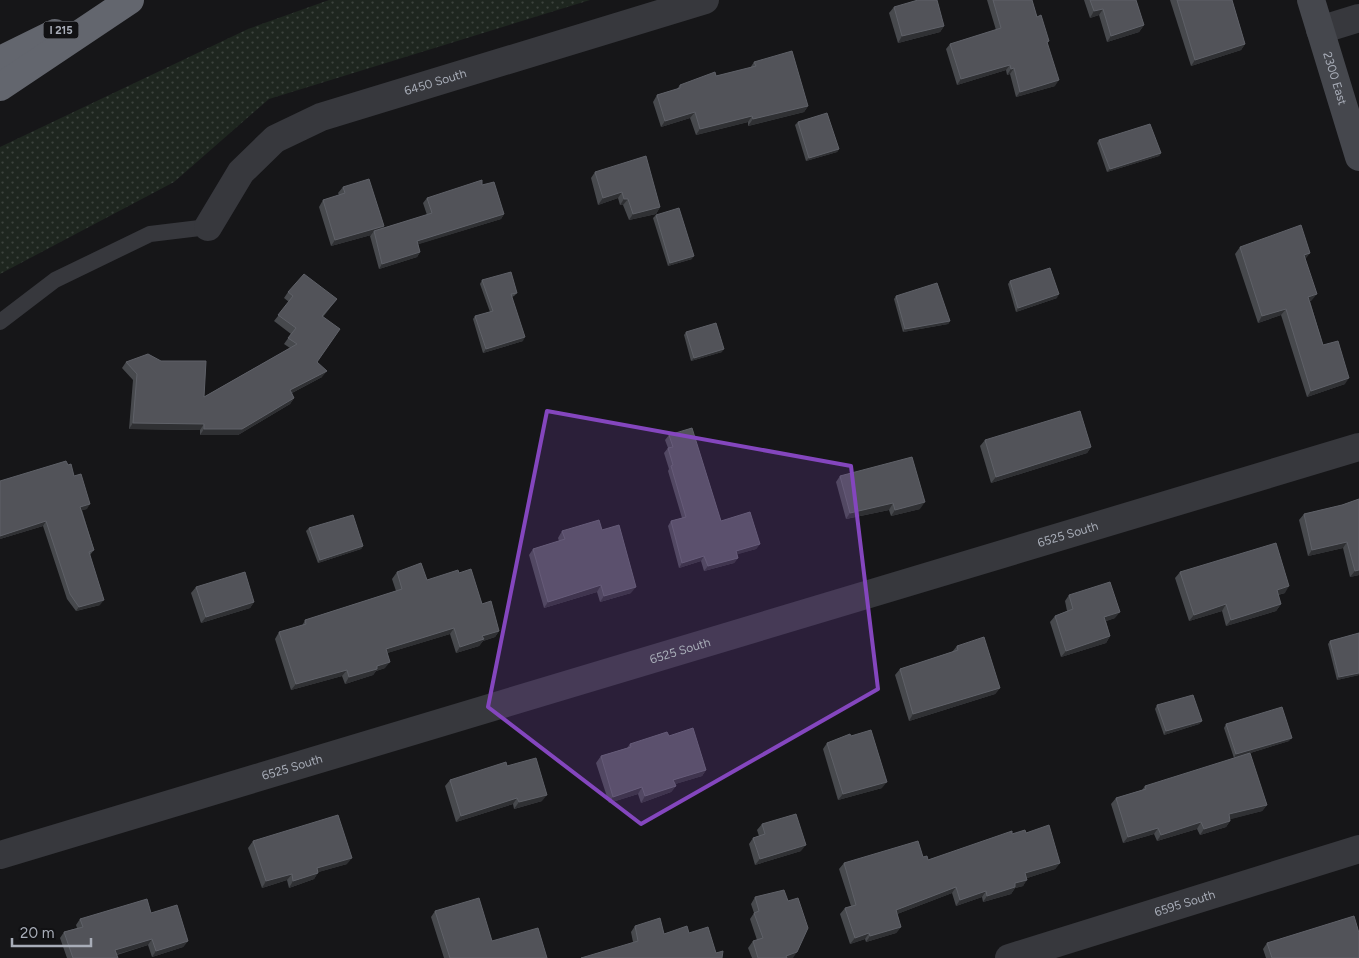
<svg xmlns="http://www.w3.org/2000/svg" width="1359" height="958" font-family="Figtree,sans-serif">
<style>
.grass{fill:url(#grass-dots)}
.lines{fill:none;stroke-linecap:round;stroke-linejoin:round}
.lane{stroke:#37383d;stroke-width:16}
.street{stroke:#37383d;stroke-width:28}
.secondary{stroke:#45474d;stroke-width:28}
.highway{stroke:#63666e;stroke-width:28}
.wall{fill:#47494d}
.shaded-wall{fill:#2f3033}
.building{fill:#525359;stroke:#5f6168}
.marked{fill:#8446be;fill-opacity:0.2;stroke:#8446be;stroke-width:4;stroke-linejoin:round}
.labels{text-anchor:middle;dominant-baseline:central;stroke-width:4;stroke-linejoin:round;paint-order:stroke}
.shield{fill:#111113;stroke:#7b7e86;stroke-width:1}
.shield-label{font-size:11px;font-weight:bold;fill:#a8adb8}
.street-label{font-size:12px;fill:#a8adb8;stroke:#111113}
</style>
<defs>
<pattern id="grass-dots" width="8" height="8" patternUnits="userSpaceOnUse" patternTransform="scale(1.25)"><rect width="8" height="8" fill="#1e261f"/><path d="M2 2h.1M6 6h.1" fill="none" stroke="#3c433d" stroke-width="1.8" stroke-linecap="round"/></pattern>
</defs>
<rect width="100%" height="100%" fill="#161618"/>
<path class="grass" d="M329,0H590L269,99L174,182L0,274V147L248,29Z"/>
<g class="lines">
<path class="lane" d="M0,322L55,280L150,234L208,227"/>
<g class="street">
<path d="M1320,30L1359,18"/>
<path id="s1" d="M208,227L241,172L275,139L321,117L705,0"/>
<path id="s2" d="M0,855L1359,447"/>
<path id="s3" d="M1009,958L1359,849"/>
</g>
<path class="secondary" id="s4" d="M1311,0L1359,157"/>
<g class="highway">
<path d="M0,60L55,33"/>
<path d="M0,87L130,0"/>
</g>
</g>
<g class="wall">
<path d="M987,0H1032L1037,17L1049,41L1047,43L1055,86L1016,97L1010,74L1007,75L1006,70L957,85L946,49L950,44L996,30Z"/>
<path d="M1084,0H1136L1144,25L1139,32L1107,42L1099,15L1090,18Z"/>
<path d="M1170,0H1232L1245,44L1241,50L1191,66Z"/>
<path d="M894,7L944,26L940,32L898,43L889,13Z"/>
<path d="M754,62L808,106L804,112L748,126V122L696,135L690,118L661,127L653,102L657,95L677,89L680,85L750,68Z"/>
<path d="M798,122L839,149L837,152L806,161L795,125Z"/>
<path d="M1099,140L1161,153L1159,156L1107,172L1097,143Z"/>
<path d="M595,172L660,207L656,214L629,220L623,205H620L618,198L598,205L591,178Z"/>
<path d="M482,185L504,214L501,219L418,244L420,252L417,257L379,269L370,236L371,235L331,246L319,207L323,200L339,195L338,193L343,187L384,226L383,228L427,215L423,203L427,198Z"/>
<path d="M656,215L692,259L668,266L653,218Z"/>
<path d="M1240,247L1310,253L1305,259L1312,300L1310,301L1323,345L1345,384L1307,397L1281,315L1258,323L1235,254Z"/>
<path d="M482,280L517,293L514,296L512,297L523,341L483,353L473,319L475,316L490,312L480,284Z"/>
<path d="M1010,281L1057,298L1016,312L1008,284Z"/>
<path d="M288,292L337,299L323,317L317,362L322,377L292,393L294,398L290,404L238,435H200V430L129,429L133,380L122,368L126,362L204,397L290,348L284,344L291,334L274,321L289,302L284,298Z"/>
<path d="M896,296L950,321L948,324L903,332L894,299Z"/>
<path d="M686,332L722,352L691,361L684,335Z"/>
<path d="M669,435L721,521L760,544L756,549L737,554L738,558L734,563L704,571L701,561L679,568L668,526L671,521L682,518L668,471L669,469L664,453L668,448L665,440Z"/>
<path d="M985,440L1091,447L1087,453L991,483L980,446Z"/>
<path d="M68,465L74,476L87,509L82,510L94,550L90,555L100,605L76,611L67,599L43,526L0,539V481Z"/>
<path d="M840,476L920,509L891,516L889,510L846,519L836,482Z"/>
<path d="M1359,499V575L1350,577L1343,548L1308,556L1299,520L1304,514L1342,505Z"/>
<path d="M309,528L363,546L361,549L318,563L306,531Z"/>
<path d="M602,530L631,593L600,602L597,592L544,608L529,555L533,549L559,541L558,538L562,531Z"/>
<path d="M397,572L427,580L459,573L482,604L499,631L495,637L483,641L479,646L456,653L450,634L387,653L385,668L376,671L373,675L345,684L342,676L291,690L275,639L279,632L302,626L305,620L396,591L392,579Z"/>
<path d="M1180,572L1285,593L1278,595L1281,604L1276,611L1226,626L1222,611L1189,621L1175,578Z"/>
<path d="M196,587L254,602L250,608L201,623L191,593Z"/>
<path d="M1069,595L1115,618L1106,621L1110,636L1106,643L1061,657L1050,622L1055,616L1067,611L1065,601Z"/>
<path d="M1359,633V675L1337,680L1328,644L1330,641Z"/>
<path d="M957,646L1000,688L995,694L909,721L895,675L900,669L952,652Z"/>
<path d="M1157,705L1202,721L1199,724L1164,735L1155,709Z"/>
<path d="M1226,724L1289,741L1234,758L1224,728Z"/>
<path d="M669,736L706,770L702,776L675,784L676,786L671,792L641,803L638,794L609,803L596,763L601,756L627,748L630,744Z"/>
<path d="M851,736L882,788L838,800L823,749L827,743Z"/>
<path d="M507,766L542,801L514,809L513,804L456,822L445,786L450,780Z"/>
<path d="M1145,786L1267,805L1262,811L1230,819V821L1226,827L1200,835L1197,829L1157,841L1154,834L1123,843L1111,804L1116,798L1142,790Z"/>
<path d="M762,824L801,851L755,865L749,844L753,838L759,836L757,830Z"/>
<path d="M1012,834L1060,863L1055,869L1027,878L1023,886L1015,888L1011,894L983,902L982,897L956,906L952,893L897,914L901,927L896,933L866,942L865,939L850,944L840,914L845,908L851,906L839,869L844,863L923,857L928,860Z"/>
<path d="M253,841L347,864L318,872L314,879L289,888L287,880L262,888L248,848Z"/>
<path d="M755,897L793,958H752L748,948L753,941L757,940L750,919L754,913L751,904Z"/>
<path d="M435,911L492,941L547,958H444L431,917Z"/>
<path d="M151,913L188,941L183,947L152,957L148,945L117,955L118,958H67L60,938L64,932L77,928L76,925L80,919Z"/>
<path d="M635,926L664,934L689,933L716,953L633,942L631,932Z"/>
<path d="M1267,943L1359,958H1266L1263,949Z"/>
</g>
<g class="shaded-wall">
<path d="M1103,9L1099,15L1090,18L1094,11Z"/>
<path d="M1144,25L1139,32L1107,42L1111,36Z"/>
<path d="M944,26L940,32L898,43L902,36Z"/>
<path d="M1245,44L1241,50L1191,66L1195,60Z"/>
<path d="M1010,65L1006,70L957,85L961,79Z"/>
<path d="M1014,68L1010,74L1007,75L1011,69Z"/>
<path d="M1059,80L1055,86L1016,97L1020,92Z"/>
<path d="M808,106L804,112L748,126L753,119Z"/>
<path d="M695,112L690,118L661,127L665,121Z"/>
<path d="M752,116L748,122L696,135L700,129Z"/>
<path d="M839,149L837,152L806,161L809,158Z"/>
<path d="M1161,153L1159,156L1107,172L1110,169Z"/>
<path d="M622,192L618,198L598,205L603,198Z"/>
<path d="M624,199H628L623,205H620Z"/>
<path d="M660,207L656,214L629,220L633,214Z"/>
<path d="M504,214L501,219L413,246L417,241Z"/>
<path d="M384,226L380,232L374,231L371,235L331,246L335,240Z"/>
<path d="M420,252L417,257L379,269L382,264Z"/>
<path d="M1310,253L1305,259L1304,255Z"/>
<path d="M694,256L692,259L668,266L670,263Z"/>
<path d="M1059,294L1057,298L1016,312L1018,308Z"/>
<path d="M1317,294L1312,300L1304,303L1308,297Z"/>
<path d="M1286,309L1281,315L1258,323L1262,316Z"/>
<path d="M950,321L948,324L903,332L905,329Z"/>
<path d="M525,337L523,341L483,353L486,349Z"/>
<path d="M724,349L722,352L691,361L694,358Z"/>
<path d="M327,371L322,377L286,396L290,390Z"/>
<path d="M1349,378L1345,384L1307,397L1311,391Z"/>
<path d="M294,398L290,404L238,435H200L204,429Z"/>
<path d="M133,423L204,424L200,430L129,429Z"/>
<path d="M1091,447L1087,453L991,483L996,477Z"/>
<path d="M925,502L920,509L891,516L895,510Z"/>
<path d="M893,503L889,510L846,519L850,513Z"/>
<path d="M90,504L87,509L77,511L80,507Z"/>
<path d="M46,521L43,526L0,539V536Z"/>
<path d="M1347,542L1343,548L1308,556L1312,550Z"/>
<path d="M760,544L756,549L732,556L736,551Z"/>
<path d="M363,546L361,549L318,563L320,560Z"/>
<path d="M704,556L701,561L679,568L682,563Z"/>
<path d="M738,558L734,563L704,571L708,566Z"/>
<path d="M1359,570V575L1350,577L1355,571Z"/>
<path d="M601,585L597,592L544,608L548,602Z"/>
<path d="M1289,586L1285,593L1273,596L1277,590Z"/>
<path d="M636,587L631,593L600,602L604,596Z"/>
<path d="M104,600L100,605L76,611L79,607Z"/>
<path d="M254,602L250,608L201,623L206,617Z"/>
<path d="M1226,604L1222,611L1189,621L1194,615Z"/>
<path d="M1281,604L1276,611L1226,626L1231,620Z"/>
<path d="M1120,612L1115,618L1100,623L1104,617Z"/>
<path d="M454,628L450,634L381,655L386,649Z"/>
<path d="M499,631L495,637L483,641L479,646L456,653L460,647L482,636Z"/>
<path d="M1110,636L1106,643L1061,657L1066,651Z"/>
<path d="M390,662L385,668L376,671L373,675L345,684L349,677L377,666Z"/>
<path d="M347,670L342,676L291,690L296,684Z"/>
<path d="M1359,673V675L1337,680L1339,677Z"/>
<path d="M1000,688L995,694L909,721L913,714Z"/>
<path d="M1202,721L1199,724L1164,735L1166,731Z"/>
<path d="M1292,738L1289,741L1234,758L1236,754Z"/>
<path d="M706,770L702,776L669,786L673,780Z"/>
<path d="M887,782L882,788L838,800L843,794Z"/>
<path d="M676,786L671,792L641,803L645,796Z"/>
<path d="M642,787L638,794L609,803L613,797Z"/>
<path d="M547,795L542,801L514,809L519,802Z"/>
<path d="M517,798L513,804L456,822L461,816Z"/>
<path d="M1267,805L1262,811L1224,821L1229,814Z"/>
<path d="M1230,821L1226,827L1200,835L1204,829Z"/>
<path d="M1201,822L1197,829L1157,841L1161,835Z"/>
<path d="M1158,828L1154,834L1123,843L1128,837Z"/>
<path d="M806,845L801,851L755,865L760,859Z"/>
<path d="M352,858L347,864L312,874L317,868Z"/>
<path d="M1060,863L1055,869L1021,880L1025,873Z"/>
<path d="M318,873L314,879L289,888L293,881Z"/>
<path d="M292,874L287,880L262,888L266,881Z"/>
<path d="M1027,880L1023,886L1015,888L1011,894L983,902L987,896L1015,883Z"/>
<path d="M956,887L952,893L892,916L896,910Z"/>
<path d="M986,891L982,897L956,906L960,900Z"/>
<path d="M901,927L896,933L866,942L870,936Z"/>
<path d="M869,933L865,939L850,944L855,938Z"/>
<path d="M152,939L148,945L111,956L115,950Z"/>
<path d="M188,941L183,947L152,957L156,951Z"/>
<path d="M797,952L793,958H785L786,956Z"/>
</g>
<g class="building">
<path d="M918,0H937L944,26L902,36L894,7Z"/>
<path d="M993,0H1032L1037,17L1041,15L1049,41L1047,42L1059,80L1020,92L1014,68L1011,69L1010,65L961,79L950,44L1001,28Z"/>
<path d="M1090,0H1136L1144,25L1111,36L1103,9L1094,11Z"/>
<path d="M1177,0H1232L1245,44L1195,60Z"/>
<path d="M792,51L808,106L753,119L752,116L700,129L695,112L665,121L657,95L680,88V85L715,72L716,76L756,66L754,62Z"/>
<path d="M827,113L839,149L809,158L798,122Z"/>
<path d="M1150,124L1161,153L1110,169L1099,140Z"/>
<path d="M646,156L660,207L633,214L628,199H624L622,192L603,198L595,172Z"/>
<path d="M369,179L384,226L335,240L323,200L345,193L343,187Z"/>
<path d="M482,180V185L494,182L504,214L417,241L420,252L382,264L374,231L432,213L427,198Z"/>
<path d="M679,208L694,256L670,263L656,215Z"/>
<path d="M1301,225L1310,253L1304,255L1317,294L1308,297L1323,345L1338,341L1349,378L1311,391L1286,309L1262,316L1240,247Z"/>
<path d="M1050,268L1059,294L1018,308L1010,281Z"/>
<path d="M511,272L517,293L511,294L525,337L486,349L475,316L493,311L482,280Z"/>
<path d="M304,274L337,299L322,316L340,329L317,362L327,371L290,390L294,398L242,429H204V424L133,423L137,374L126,362L148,354L161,361H206L204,397L297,344L288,338L296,328L278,315L293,296L288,292Z"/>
<path d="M937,283L950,321L905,329L896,296Z"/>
<path d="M716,323L724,349L694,358L686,332Z"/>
<path d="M1080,411L1091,447L996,477L985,440Z"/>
<path d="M692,428L721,521L750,512L760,544L736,551L738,558L708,566L704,556L682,563L671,521L686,517L671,466L673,465L668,448L673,447L669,435Z"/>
<path d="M912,457L925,502L895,510L893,503L850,513L840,476Z"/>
<path d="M66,461L68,465L71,464L74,476L81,474L90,504L80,507L94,550L89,552L104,600L79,607L70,594L46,521L0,536V481Z"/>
<path d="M1359,499V570L1355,571L1347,542L1312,550L1304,514L1342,505Z"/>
<path d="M353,515L363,546L320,560L309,528Z"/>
<path d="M599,520L602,530L619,525L636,587L604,596L601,585L548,602L533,549L565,539L562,531Z"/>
<path d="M1276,543L1289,586L1277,590L1281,604L1231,620L1226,604L1194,615L1180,572Z"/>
<path d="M421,563L427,580L458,570L459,573L471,569L482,604L491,601L499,631L482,636L484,639L460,647L454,628L386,649L390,662L377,666V669L349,677L347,670L296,684L279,632L306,624L305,620L402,589L397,572Z"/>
<path d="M245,572L254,602L206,617L196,587Z"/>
<path d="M1110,582L1120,612L1104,617L1110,636L1066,651L1055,616L1073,609L1069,595Z"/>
<path d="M1359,633V673L1339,677L1330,641Z"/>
<path d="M984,637L1000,688L913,714L900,669L958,650L957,646Z"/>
<path d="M1193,695L1202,721L1166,731L1157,705Z"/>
<path d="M1282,707L1292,738L1236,754L1226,724Z"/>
<path d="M693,728L706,770L673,780L676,786L645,796L642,787L613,797L601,756L631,747L630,744L667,732L669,736Z"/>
<path d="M871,730L887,782L843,794L827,743L850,734L851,736Z"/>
<path d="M1250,753L1267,805L1229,814L1230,821L1204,829L1201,822L1161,835L1158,828L1128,837L1116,798L1146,789L1145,786Z"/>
<path d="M536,758L547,795L519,802L517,798L461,816L450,780L506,762L507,766Z"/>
<path d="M796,814L806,845L760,859L753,838L765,834L762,824Z"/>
<path d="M338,815L352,858L317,868L318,873L293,881L292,874L266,881L253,841Z"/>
<path d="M1049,825L1060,863L1025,873L1027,880L1015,883V887L987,896L986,891L960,900L956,887L896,910L901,927L870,936L869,933L855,938L845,908L856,905L844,863L918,841L923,857L927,856L928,860L1012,831V834L1025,830L1026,833Z"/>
<path d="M784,890L788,901L798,898L808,928L797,952L786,956L787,958H758L753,941L763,938L754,913L759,911L755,897Z"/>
<path d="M479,898L492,941L538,928L547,958H450L435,911Z"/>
<path d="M147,899L151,913L177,905L188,941L156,951L152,939L115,950L118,958H73L64,932L83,927L80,919Z"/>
<path d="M1354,916L1359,933V958H1272L1267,943Z"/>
<path d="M660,918L664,934L687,926L689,933L708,927L716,953L723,951L722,958H581L638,941L635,926Z"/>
</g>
<path class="marked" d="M547,411L851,466L878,689L641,824L488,707Z"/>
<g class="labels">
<rect class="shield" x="43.5" y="21.5" width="35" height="17" rx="4"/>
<g class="shield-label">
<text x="61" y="30">I 215</text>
</g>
<g class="street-label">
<text stroke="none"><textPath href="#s4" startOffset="82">2300 East</textPath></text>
<text stroke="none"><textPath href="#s1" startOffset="282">6450 South</textPath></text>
<text stroke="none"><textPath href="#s2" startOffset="1115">6525 South</textPath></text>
<text stroke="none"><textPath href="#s2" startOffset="710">6525 South</textPath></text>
<text stroke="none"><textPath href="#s2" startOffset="305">6525 South</textPath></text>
<text stroke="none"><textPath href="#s3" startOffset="184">6595 South</textPath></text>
</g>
</g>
<path d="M12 938v8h79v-8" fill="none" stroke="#a8adb8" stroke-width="2.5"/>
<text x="20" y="938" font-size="15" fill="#a8adb8" stroke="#111113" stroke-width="4" paint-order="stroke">20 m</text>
</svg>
